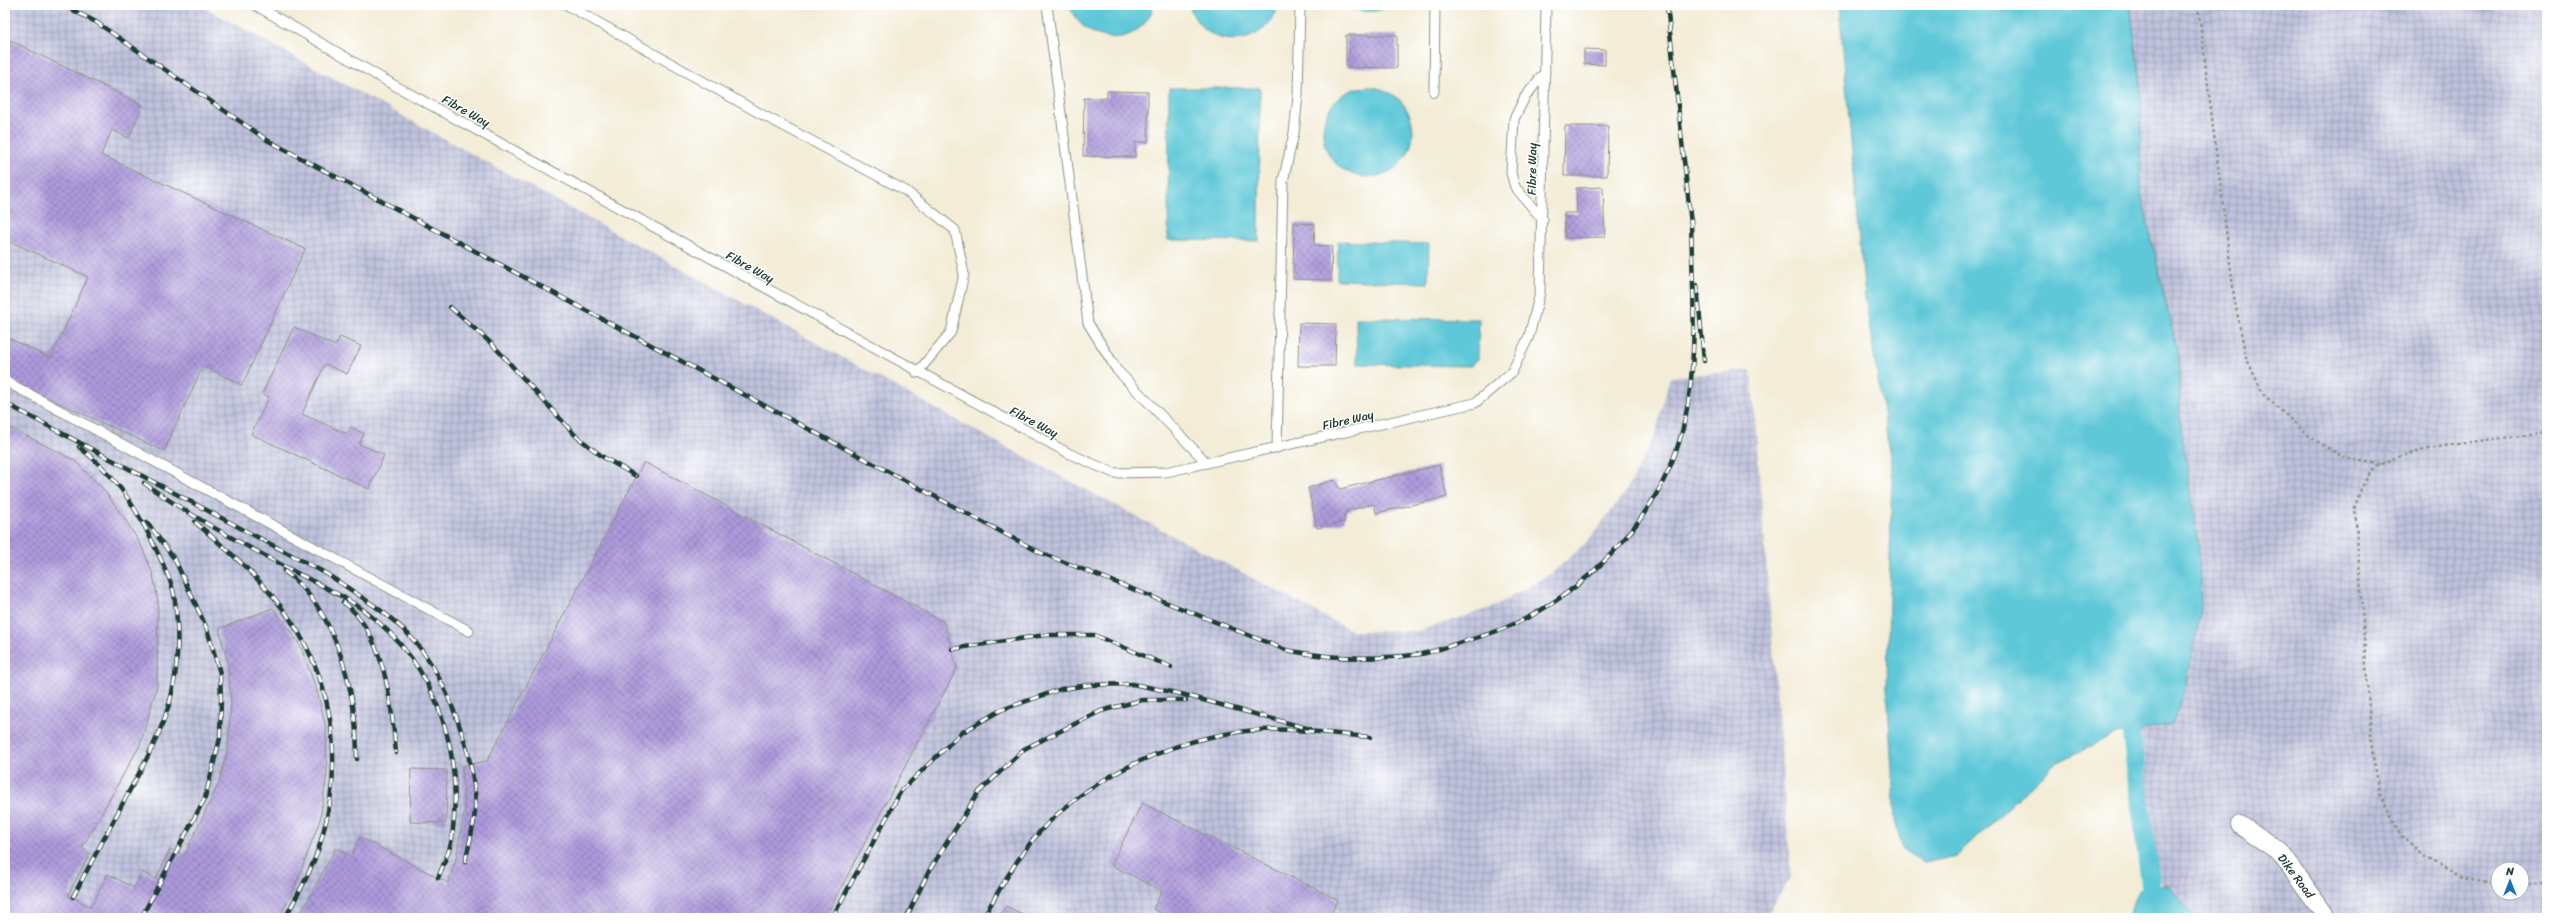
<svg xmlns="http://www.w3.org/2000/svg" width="2552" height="923" font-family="Sriracha,sans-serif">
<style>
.industrial{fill:url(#industrial-grid);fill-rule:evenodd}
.water{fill:#5ec8d8;stroke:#3e8286}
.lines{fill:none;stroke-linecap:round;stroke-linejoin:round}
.canal{stroke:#5ec8d8;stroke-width:19}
.building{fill:url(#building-cross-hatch)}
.service-casing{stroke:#899486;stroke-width:11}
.minor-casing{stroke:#899486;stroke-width:20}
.path{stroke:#899486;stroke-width:2.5;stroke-dasharray:3 3;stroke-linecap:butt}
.service{stroke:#fff;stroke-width:9}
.minor{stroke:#fff;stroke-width:18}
.rail-casing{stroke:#1f3d34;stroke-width:4.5}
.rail{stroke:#fff;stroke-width:3;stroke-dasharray:9;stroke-linecap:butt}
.labels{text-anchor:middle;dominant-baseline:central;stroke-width:3;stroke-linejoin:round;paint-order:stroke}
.street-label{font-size:12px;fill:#1f3d34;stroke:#fff}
</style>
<defs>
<pattern id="industrial-grid" width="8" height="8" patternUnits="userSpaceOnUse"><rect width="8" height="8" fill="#c0c2dd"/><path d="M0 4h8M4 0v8" fill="none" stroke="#9b9fb4"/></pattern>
<pattern id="building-cross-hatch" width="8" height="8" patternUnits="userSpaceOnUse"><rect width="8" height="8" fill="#ad9adc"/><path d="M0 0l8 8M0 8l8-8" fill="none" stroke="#8c7fb3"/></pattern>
</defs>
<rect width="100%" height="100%" fill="#fff"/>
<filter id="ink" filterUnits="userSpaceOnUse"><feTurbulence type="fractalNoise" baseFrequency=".025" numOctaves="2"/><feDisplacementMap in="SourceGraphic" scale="8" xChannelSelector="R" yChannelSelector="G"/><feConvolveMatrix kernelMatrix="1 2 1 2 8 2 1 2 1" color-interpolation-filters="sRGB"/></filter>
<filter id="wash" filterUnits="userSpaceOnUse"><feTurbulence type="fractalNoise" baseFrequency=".012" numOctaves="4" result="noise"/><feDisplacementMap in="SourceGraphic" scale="16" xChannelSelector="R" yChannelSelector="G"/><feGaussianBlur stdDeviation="0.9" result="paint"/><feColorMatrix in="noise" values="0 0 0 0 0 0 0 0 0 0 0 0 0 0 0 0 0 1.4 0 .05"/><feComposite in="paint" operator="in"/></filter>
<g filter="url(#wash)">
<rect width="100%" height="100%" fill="#f3ecd7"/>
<g class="industrial">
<path d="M5,5H200L993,440L1352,631H1418L1493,607L1551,574L1590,539L1626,491L1655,435L1670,377L1751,370L1791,878L1764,918H5Z"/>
<path d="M2049,5H2547V918H2184L2148,862ZM2498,869H2522V893H2498Z"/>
</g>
<g class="water">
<path d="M1069,5H1154C1141,50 1084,47 1069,5Z"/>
<path d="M1189,5H1279C1264,51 1204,52 1189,5Z"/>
<path d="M1345,5H1392C1377,13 1360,14 1345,5Z"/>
<path d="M1839,5H2130L2141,83V193L2178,355L2181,427L2199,545L2201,608L2187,682L2172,725L2116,734L2054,764L1957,856L1924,863L1903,849L1895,821L1887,687L1892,469L1865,298Z"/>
<circle cx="1368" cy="132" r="45"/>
<path d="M1169,88H1260L1259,241L1168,240Z"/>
<path d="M1338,241L1429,244L1428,283L1337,280Z"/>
<path d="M1356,318L1479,319L1478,359L1471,366L1357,364Z"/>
<path d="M2168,885L2196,918H2124L2130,911L2140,889Z"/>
</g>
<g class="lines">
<path class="canal" d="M2131,731L2151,888"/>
</g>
<g id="blocks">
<g class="building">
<path d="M1346,35H1397V68L1346,67Z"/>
<path d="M9,40L143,105L129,138L112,130L101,155L305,249L242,385L203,366L164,451L5,378L6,337L51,358L88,277L5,239V49Z"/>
<path d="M1584,49L1605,50V65L1584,64Z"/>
<path d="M1107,91L1148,92V142H1135V157L1083,156L1084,98H1107Z"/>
<path d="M1565,126H1608L1607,176H1564Z"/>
<path d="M1603,187L1605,237L1565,238L1564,213H1577L1576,188Z"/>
<path d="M1294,223L1315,224L1314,245L1332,246L1331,280L1293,279Z"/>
<path d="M1299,323L1336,324L1335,366H1298Z"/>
<path d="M294,327L335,346L340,337L361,346L347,374L325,364L302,414L347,434L351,427L364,434L359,444L384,455L369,489L251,434L269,397L262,394Z"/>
<path d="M5,425L74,460L103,489L125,519L142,547L153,574L158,601L157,686L140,745L82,848L90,853L68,895L91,907L108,874L134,888L142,872L156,879L170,849L184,856L219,783L228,747L231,704L228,663L219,629L273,608L300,645L317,691L326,728L327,773L320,820L295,887L279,918H5Z"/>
<path d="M644,462L944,622L957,668L825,918H298L336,848L351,856L360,837L448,883L456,859L465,808L462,766L487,761Z"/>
<path d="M1439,465L1447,497L1376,513L1374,504L1346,511L1344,522L1317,528L1308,488L1334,480L1340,489Z"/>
<path d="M411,769L447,770L446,823L410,822Z"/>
<path d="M1142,803L1338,900L1329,918H1170L1153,909L1162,891L1111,865Z"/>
<path d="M1006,906L1030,918H999Z"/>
</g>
</g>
</g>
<g filter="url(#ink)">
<use href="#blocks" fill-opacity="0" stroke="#899486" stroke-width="1"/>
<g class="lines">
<g class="service-casing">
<g id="service">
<path d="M255,5L392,84L1070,454L1114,473L1166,472L1475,403L1512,372L1529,336L1540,293L1546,5"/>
<path d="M567,5L761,114L906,191L955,230L964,274L951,332L917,373"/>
<path d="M1047,5L1088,323L1117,370L1207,463"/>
<path d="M1434,92L1435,5"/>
<path d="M1543,220L1515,187L1511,173L1514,119L1525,97L1545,72"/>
<path d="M5,381L469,631"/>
<path d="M1277,448L1283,181L1294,133L1298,96L1300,5"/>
</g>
</g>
<g class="minor-casing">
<path id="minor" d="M2240,825L2280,852L2328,918"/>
</g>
<g class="path">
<path d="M2198,5L2235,303L2246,357L2263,394L2310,437L2345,458L2383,465"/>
<path d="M2498,884L2462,877L2424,857L2401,836L2380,793L2372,751L2355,507C2359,494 2363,482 2372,471C2395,446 2510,438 2547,433"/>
<path d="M2522,885H2547"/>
</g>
<use href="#service" class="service"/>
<use href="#minor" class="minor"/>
<g class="rail-casing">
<g id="rail">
<path d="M63,5L96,22L267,140L1039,552L1286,650C1330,659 1376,660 1421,654C1433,652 1446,647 1459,643C1487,635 1516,626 1541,610C1610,569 1669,498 1685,419C1699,354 1692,285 1691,220"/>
<path d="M1667,5L1691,224"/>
<path d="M1697,285L1704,361"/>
<path d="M450,307L492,344L576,436L603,457L636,476"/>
<path d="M5,403L327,574C355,593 386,611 409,635C444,671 470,744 475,793C477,816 470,840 465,862"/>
<path d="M144,483C191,517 243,544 295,572C318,584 345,596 366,612C437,666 464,751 452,838C450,851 443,865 438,878"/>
<path d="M195,522C229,551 264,581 290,619C336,687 344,767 320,844C312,870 298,894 285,918"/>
<path d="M284,571C338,610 357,695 357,759"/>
<path d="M343,602C385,633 392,706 396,753"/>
<path d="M952,649L1045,635H1094L1171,667"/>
<path d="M73,897C90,864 108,832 125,799C143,766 162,733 171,697C179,666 179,626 174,594C170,576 160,558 152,541C133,502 114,474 79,447"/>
<path d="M141,918L205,798L220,738L221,700L220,673L207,629L175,560L147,522"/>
<path d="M832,918L901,791L961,733L1001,710L1061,689L1089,685L1133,684L1181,694L1310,729"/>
<path d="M906,918L929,871L978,793L1024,749L1101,711L1142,700H1186"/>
<path d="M983,918C1002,885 1021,850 1048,823C1099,773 1175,739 1246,731C1286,726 1329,734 1370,737"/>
</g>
</g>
<use href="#rail" class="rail"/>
</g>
</g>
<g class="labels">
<g class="street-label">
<text transform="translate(466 111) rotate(29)">Fibre Way</text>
<text transform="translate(1532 169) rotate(-89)">Fibre Way</text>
<text transform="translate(750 267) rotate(29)">Fibre Way</text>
<text transform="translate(1348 420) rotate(-13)">Fibre Way</text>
<text transform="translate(1034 422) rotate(28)">Fibre Way</text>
<text transform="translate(2296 876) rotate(53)">Dike Road</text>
</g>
</g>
<rect width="2552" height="923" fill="none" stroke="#fff" stroke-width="20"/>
<g transform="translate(2510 881)"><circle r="19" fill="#ffffff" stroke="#a5b1ae"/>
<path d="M0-3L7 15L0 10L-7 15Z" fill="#1f6fb2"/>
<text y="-6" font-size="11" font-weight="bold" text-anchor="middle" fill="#1f3d34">N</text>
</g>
</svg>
